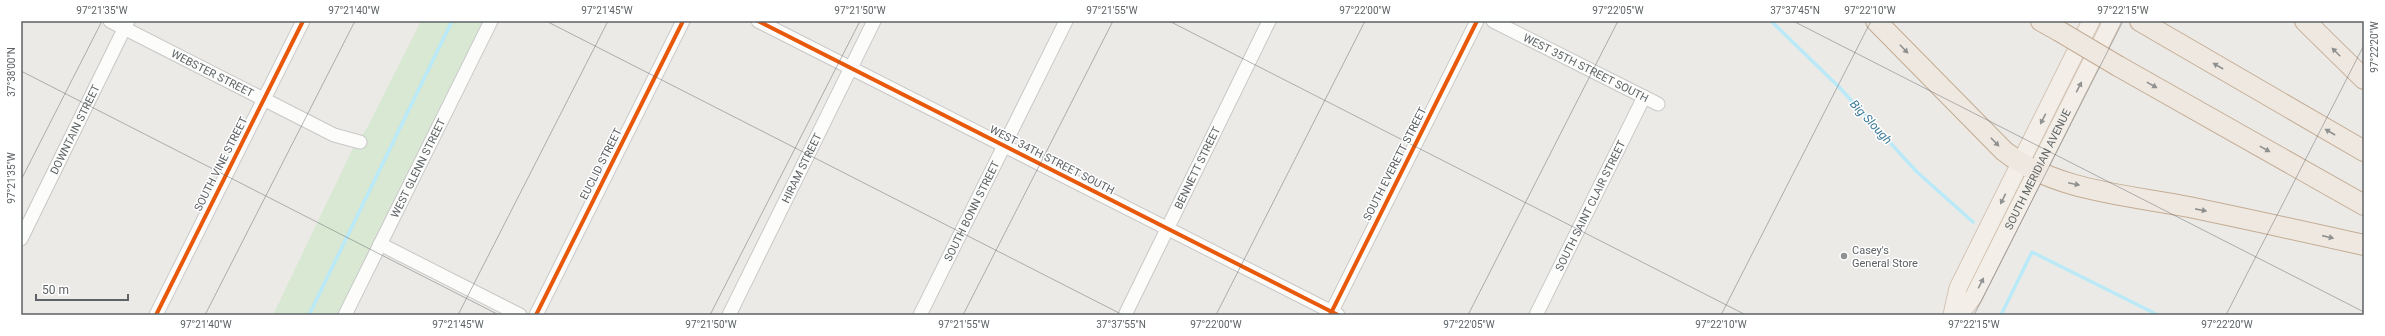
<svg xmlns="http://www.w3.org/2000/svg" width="2385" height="336" font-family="Roboto,sans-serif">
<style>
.green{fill:#d8e8d2}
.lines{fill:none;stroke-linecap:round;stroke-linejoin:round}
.stream{stroke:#bae9f8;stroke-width:3.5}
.minor-casing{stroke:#c8c8c8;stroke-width:15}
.major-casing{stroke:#d4c5b5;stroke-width:19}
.highway-casing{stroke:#c4ac93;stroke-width:22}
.minor{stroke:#fcfcfb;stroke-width:13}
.major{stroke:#f3efe8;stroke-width:17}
.highway{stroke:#efe8e1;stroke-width:20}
.highway-bridge-casing{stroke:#c4ac93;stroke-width:22;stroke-linecap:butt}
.highway-bridge{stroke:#efe8e1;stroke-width:20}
.cycleway-casing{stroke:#fff;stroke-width:6}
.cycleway{stroke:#e8590c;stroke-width:4}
.oneway{fill:#8f9190}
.oneway2{fill:#919393}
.ticks{fill:none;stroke:#5c6265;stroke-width:1;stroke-opacity:0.45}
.poi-dot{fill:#8e9292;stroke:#fff;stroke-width:1.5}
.labels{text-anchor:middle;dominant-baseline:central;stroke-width:3;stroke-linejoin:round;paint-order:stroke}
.street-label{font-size:11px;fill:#5c6265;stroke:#fff}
.poi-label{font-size:11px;fill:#5c6265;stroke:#fff;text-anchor:start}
.water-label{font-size:12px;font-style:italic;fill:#397896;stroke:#fff}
.neatline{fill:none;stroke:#5c6265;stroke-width:1.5}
.ticks-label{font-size:10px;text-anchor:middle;fill:#5c6265}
</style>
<rect width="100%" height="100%" fill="#eceae7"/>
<path class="green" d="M421,21H484L338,315H273L353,148L367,128Z"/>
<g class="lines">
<g class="stream">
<path d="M1771,21L1839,87L1917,172L1973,222"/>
<path d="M309,315L452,21"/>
<path d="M2001,315L2032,252L2158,315"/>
</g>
<g class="minor-casing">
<g id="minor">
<path id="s1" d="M110,21L334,135L360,142"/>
<path d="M758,21L1338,315"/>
<path id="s2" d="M1493,21L1658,104"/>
<path id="s3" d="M21,239L128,21"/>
<path d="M380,244L520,315"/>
<path d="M156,315L303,21"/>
<path id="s4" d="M345,315L491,21"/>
<path d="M536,315L683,21"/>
<path id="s5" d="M729,315L874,21"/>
<path id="s6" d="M920,315L1066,21"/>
<path id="s7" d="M1125,315L1269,21"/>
<path d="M1330,315L1477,21"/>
<path id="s8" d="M1536,315L1644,97"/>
</g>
</g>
<g class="major-casing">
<g id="major">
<path d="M1952,315L1958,288L2091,21"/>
<path id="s9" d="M1959,315L1974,296L2112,21"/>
</g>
</g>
<g class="highway-casing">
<g id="highway">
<path d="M1876,21L2004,151C2054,191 2128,195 2189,207C2247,219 2306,232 2364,245"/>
<path d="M2041,21L2059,31"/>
<path d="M2140,21L2364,151"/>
<path d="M2305,21L2364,79"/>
<path d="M2118,66L2364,205"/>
</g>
</g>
<use href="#minor" class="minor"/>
<use href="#major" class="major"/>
<use href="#highway" class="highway"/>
<g class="highway-bridge-casing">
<path id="highway-bridge" d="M2059,31L2118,66"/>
</g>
<use href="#highway-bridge" class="highway-bridge"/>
<g class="cycleway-casing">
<g id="cycleway">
<path d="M758,21L1338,315"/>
<path d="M156,315L303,21"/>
<path d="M536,315L683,21"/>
<path d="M1330,315L1477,21"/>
</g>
</g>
<use href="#cycleway" class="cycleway"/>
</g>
<defs><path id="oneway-solid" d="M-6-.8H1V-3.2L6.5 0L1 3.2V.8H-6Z"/></defs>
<g class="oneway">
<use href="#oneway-solid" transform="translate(1904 49) rotate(46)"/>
<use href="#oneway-solid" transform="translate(2336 52) rotate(-135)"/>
<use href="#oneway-solid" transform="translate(2218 66) rotate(-150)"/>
<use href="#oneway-solid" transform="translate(2152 85) rotate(29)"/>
<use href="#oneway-solid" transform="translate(2330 132) rotate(-150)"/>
<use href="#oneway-solid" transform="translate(1995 142) rotate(46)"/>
<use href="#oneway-solid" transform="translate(2265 149) rotate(29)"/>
<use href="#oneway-solid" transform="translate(2074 184) rotate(12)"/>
<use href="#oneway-solid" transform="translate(2201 210) rotate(11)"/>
<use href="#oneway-solid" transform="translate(2328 237) rotate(13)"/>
</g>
<g class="oneway2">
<use href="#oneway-solid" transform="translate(2079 87) rotate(-63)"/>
<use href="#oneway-solid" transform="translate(2043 119) rotate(117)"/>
<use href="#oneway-solid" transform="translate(2003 199) rotate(116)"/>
<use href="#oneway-solid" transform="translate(1981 283) rotate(-63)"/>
</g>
<path class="ticks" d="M546,21L1123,315M1169,21L1746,315M1793,21L2364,312M21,71L499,315M21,180L102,21M205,315L355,21M458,315L608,21M710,315L860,21M963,315L1113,21M1216,315L1365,21M1468,315L1618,21M1721,315L1871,21M1974,315L2123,21M2226,315L2364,45"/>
<circle class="poi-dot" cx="1844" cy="256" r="4"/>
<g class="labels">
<g class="street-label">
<text stroke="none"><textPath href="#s2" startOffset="104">WEST 35TH STREET SOUTH</textPath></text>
<text stroke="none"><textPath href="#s1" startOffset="115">WEBSTER STREET</textPath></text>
<text stroke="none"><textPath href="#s3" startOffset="122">DOWNTAIN STREET</textPath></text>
<text transform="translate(1052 160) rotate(27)">WEST 34TH STREET SOUTH</text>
<text transform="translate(221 164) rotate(-63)">SOUTH VINE STREET</text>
<text transform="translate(601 164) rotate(-63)">EUCLID STREET</text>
<text transform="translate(1395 164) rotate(-63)">SOUTH EVERETT STREET</text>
<text stroke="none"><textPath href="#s4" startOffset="164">WEST GLENN STREET</textPath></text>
<text stroke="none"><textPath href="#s5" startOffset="164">HIRAM STREET</textPath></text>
<text stroke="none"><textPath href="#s7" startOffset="164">BENNETT STREET</textPath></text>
<text stroke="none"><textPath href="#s9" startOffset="166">SOUTH MERIDIAN AVENUE</textPath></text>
<text stroke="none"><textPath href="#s8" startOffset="122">SOUTH SAINT CLAIR STREET</textPath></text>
<text stroke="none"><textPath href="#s6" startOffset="116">SOUTH BONN STREET</textPath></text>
</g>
<g class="poi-label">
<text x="1852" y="250">Casey's<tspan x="1852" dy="13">General Store</tspan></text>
</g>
<g class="water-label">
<text transform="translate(1871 122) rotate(47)">Big Slough</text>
</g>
</g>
<rect width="2385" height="336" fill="none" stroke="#ffffff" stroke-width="44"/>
<path d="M36 294v6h92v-6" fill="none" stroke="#5c6265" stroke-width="2"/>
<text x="42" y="294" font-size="12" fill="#5c6265" stroke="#ffffff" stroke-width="3" paint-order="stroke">50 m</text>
<rect x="22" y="22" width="2341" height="292" class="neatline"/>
<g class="ticks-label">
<text x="102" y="14">97°21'35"W</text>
<text x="354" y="14">97°21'40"W</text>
<text x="607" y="14">97°21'45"W</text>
<text x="860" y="14">97°21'50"W</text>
<text x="1112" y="14">97°21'55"W</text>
<text x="1365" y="14">97°22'00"W</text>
<text x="1618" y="14">97°22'05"W</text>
<text x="1795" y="14">37°37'45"N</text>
<text x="1870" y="14">97°22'10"W</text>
<text x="2123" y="14">97°22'15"W</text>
<text transform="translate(2374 47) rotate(-90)" y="4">97°22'20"W</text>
<text transform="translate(11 72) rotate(-90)" y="4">37°38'00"N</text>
<text transform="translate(11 178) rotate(-90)" y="4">97°21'35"W</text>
<text x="206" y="328">97°21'40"W</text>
<text x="458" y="328">97°21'45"W</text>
<text x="711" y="328">97°21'50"W</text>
<text x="964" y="328">97°21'55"W</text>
<text x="1121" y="328">37°37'55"N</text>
<text x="1216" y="328">97°22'00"W</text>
<text x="1469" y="328">97°22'05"W</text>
<text x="1721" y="328">97°22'10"W</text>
<text x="1974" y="328">97°22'15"W</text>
<text x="2227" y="328">97°22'20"W</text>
</g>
</svg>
